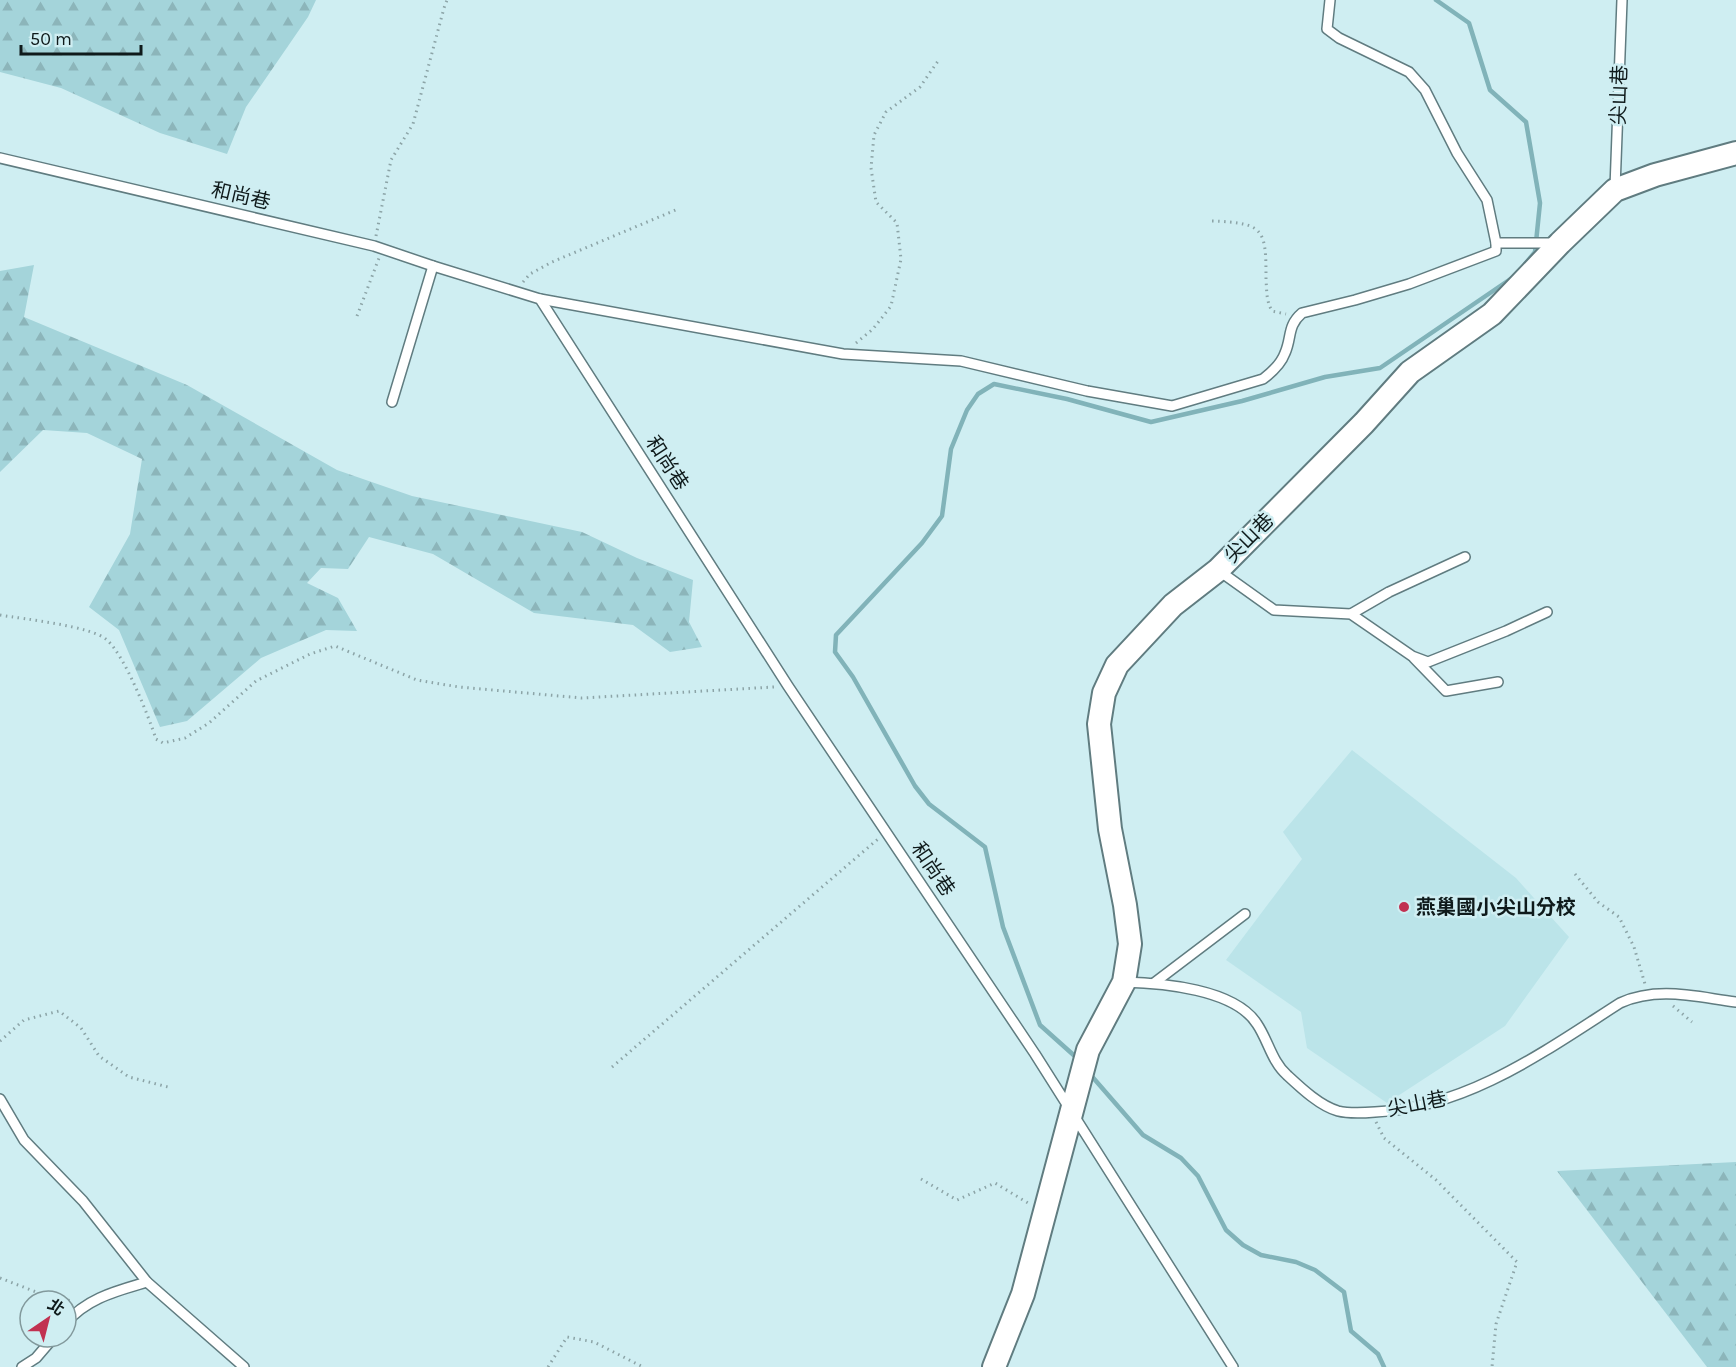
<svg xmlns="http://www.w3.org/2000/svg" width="1736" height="1367" font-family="Karla,'Noto Sans TC',sans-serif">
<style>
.built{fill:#bbe4e9}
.forest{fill:url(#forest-firs)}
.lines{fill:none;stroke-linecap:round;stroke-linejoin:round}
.stream{stroke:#81b3b9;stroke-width:4.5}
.service-casing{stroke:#607c80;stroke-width:12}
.tertiary-casing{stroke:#607c80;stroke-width:26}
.path{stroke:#8ca4a7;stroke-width:3;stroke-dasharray:1.5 4.5;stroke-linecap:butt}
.service{stroke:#fff;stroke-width:9}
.tertiary{stroke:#fff;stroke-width:22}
.poi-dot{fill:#c13151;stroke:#cfeef2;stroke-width:2}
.labels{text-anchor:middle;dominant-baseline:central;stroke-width:5;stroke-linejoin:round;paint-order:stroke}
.street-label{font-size:20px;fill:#0f1a1b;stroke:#cfeef2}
.poi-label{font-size:20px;font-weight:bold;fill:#0f1a1b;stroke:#cfeef2;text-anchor:start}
</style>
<defs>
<pattern id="forest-firs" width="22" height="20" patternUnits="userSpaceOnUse" patternTransform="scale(1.5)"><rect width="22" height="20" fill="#a4d4da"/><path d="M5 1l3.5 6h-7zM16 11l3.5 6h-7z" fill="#8cb5ba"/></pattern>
</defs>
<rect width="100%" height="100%" fill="#cfeef2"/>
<path class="built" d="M1352,750L1516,878L1569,937L1505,1026L1387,1103L1307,1048L1301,1012L1226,960L1302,859L1283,832Z"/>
<g class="forest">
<path d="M0,0H316L308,17L246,107L227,154L160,133L61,88L0,72Z"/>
<path d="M34,265L24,317L187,385L337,470L412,496L582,532L637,558L693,580L689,622L702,647L670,652L633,625L534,613L433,554L369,537L348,569L321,568L307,583L338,598L357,631L326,630L261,658L187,721L160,727L119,630L89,607L130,534L142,459L87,433L43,430L0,472V271Z"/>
<path d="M1736,1162V1367H1707L1557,1171Z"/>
</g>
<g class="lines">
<g class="stream">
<path d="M1436,0L1469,23L1490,90L1526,122L1540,203L1535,252L1525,264"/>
<path d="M1078,1059L1040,1025L1003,927L985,847L929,804L915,786L853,677L835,652L836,635L922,543L942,516L951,449L967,410L978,394L994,384L1067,399L1151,422L1242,401L1325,377L1380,368L1512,278"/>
<path d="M1089,1073L1143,1135L1181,1158L1198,1176L1226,1230L1243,1245L1261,1255L1296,1262L1315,1270L1344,1292L1351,1331L1378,1354L1384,1367"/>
</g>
<g class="service-casing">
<g id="service">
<path d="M1330,0L1327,29L1339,38L1409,72L1425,90L1457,153L1487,200L1496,243H1555"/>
<path d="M0,158L374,246L433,266L540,299L788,686L1035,1054L1233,1367"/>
<path d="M1615,188L1622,0"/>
<path d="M540,299L843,354L961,361L1087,391L1172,406L1263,379C1271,373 1281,364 1285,353C1292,337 1287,326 1302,313L1355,300L1409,284L1496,251V243"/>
<path d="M392,402L433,266"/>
<path d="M1218,570L1274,610L1351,614L1412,656L1428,662L1506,631L1547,612"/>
<path d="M1351,614L1389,592L1465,557"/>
<path d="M1414,658L1446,691L1498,682"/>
<path d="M1124,982C1162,983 1235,989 1257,1024C1268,1040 1272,1062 1287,1075C1301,1088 1320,1106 1338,1111C1350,1114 1363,1113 1375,1112C1467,1108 1545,1051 1620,1003C1658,986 1696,997 1736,1002"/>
<path d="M1154,983L1245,914"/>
<path d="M0,1099L24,1140L83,1201L147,1282L244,1367"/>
<path d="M66,1323C87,1298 117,1291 147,1282"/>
<path d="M22,1367L36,1358L54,1337"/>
</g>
</g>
<g class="tertiary-casing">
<path id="tertiary" d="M994,1367L1023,1294L1088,1050L1124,982L1130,944L1125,905L1110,829L1099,724L1104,693L1117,665L1173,605L1218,570L1364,423L1410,372L1492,314L1560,243L1615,190L1655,175L1736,153"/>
</g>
<g class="path">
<path d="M1212,221C1265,223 1266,229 1266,280C1267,292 1266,300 1272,311L1286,314"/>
<path d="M376,236L391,160L413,124L444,8L447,0"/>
<path d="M523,282L530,274L552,262L678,209"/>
<path d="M357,316L379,258"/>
<path d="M856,343L873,329L891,306L901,259L897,223L876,202L871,168L874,135L886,112L920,87L938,61"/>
<path d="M0,615C23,619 92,626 107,640C125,656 148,715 156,739L163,743L185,738L209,723L256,681L310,654L335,646L417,680L459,687L582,698L774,687"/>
<path d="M1575,874L1598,902L1619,917L1634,947L1645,984"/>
<path d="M1673,1006L1692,1022"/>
<path d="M0,1041L24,1020L59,1011L81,1028L99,1056L129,1077L168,1087"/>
<path d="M612,1067L878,839"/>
<path d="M1376,1122L1384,1138L1436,1180L1517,1262L1496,1324L1492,1367"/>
<path d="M921,1179L957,1200L995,1183L1028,1203"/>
<path d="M0,1278L49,1297L72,1301"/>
<path d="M548,1367L567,1337L594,1342L643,1367"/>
</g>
<use href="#service" class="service"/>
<use href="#tertiary" class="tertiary"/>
</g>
<circle class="poi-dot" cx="1404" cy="907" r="6"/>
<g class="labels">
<g class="street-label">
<text transform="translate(1619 95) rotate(-88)">尖山巷</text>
<text transform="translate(241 196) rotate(13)">和尚巷</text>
<text transform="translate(667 463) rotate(57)">和尚巷</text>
<text transform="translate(1249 538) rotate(-45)">尖山巷</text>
<text transform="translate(933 869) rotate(56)">和尚巷</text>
<text transform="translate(1417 1104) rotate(-11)">尖山巷</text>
</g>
<g class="poi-label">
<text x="1416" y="907">燕巢國小尖山分校</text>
</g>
</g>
<g transform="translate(48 1319) rotate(35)"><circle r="28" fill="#cfeef2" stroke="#82999c" stroke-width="1.5"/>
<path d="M0-4.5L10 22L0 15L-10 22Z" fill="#c13151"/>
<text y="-9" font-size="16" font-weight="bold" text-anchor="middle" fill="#0f1a1b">北</text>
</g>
<path d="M21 45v9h120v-9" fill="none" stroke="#0f1a1b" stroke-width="3"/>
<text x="30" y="45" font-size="18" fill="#0f1a1b" stroke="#cfeef2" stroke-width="4.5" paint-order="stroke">50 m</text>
</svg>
